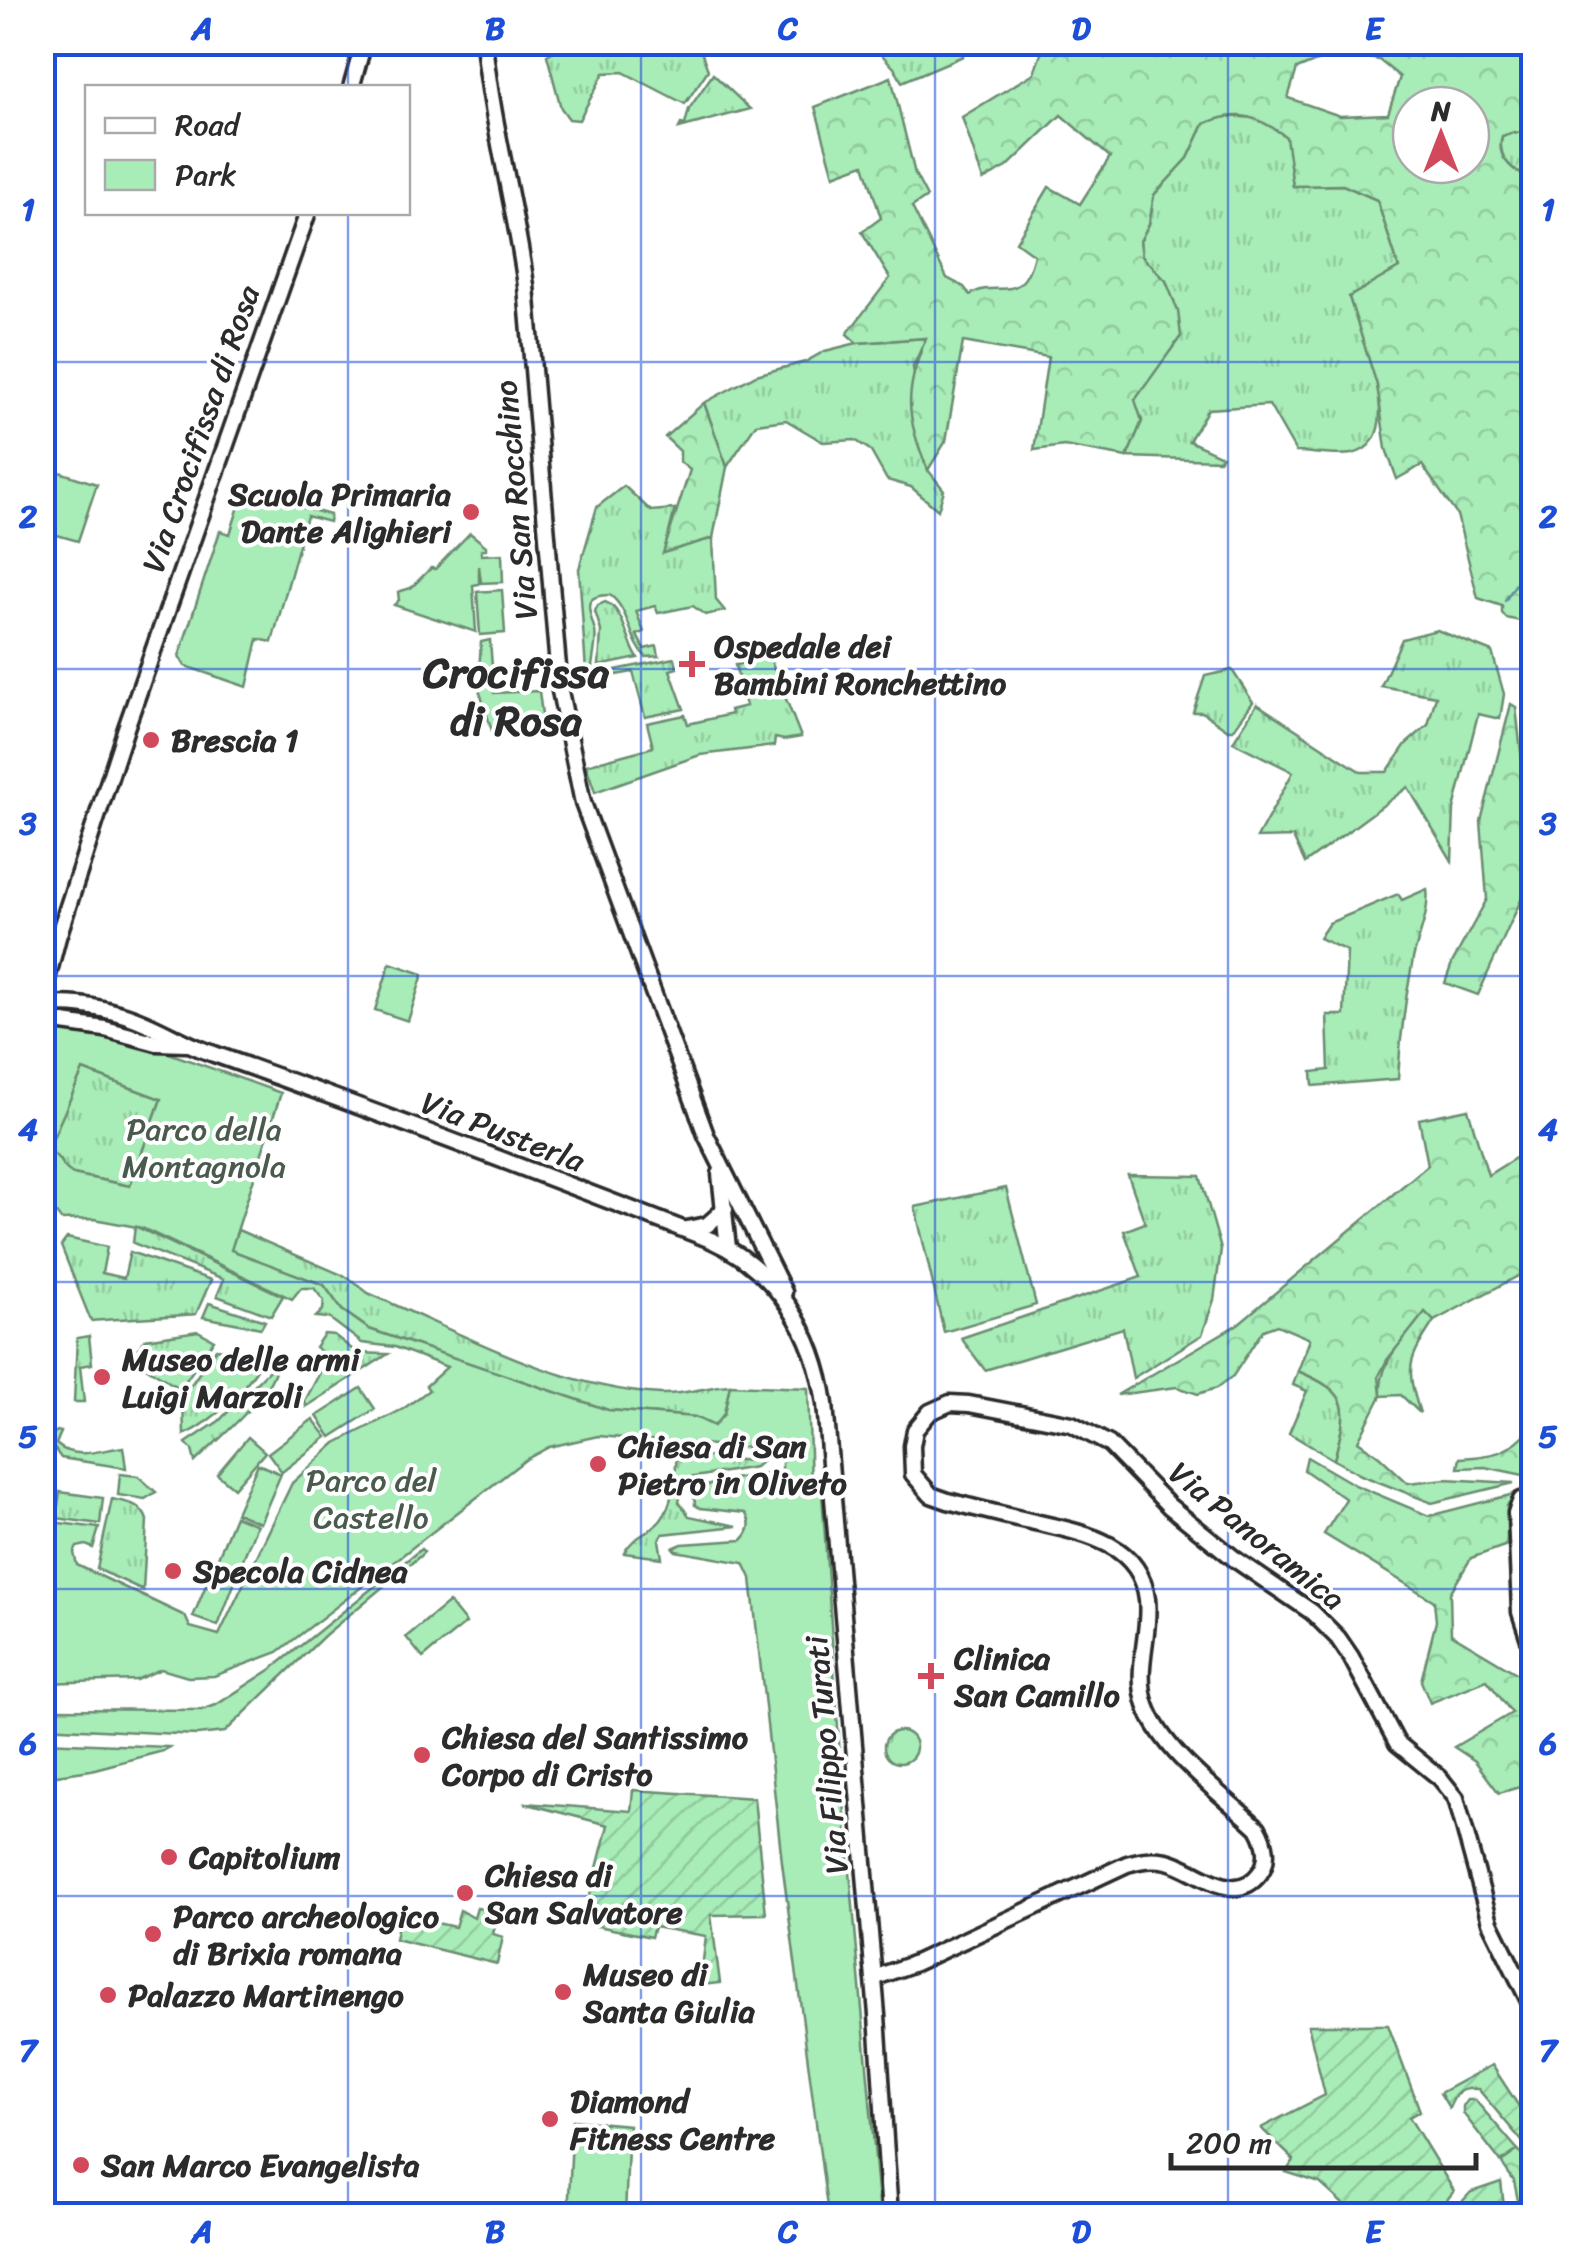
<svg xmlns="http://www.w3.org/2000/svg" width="1576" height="2258" font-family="Sriracha,sans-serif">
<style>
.grass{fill:url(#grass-tufts);stroke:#6a8c71;stroke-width:2.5}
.forest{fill:url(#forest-crowns);stroke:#6a8c71;stroke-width:2.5;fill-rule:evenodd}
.park{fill:#a8ecb7;stroke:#6a8c71;stroke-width:2.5;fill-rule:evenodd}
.garden{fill:url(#garden-furrows);stroke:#6a8c71;stroke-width:2.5}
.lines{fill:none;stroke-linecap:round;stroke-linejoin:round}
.stream{stroke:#608e9a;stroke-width:2.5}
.secondary-casing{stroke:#2b2b2b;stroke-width:21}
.secondary{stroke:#fff;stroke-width:14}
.grid{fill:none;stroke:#1d4ed8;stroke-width:2.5;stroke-opacity:0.55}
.poi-dot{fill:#d1495b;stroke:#fff;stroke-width:4}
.labels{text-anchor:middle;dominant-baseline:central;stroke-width:8;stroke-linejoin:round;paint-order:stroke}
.street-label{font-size:32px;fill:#2b2b2b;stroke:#fff}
.poi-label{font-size:32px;font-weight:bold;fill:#2b2b2b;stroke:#fff;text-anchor:start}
.park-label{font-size:32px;fill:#4a5b4e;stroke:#fff}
.district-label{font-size:42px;font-weight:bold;fill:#2b2b2b;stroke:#fff}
.neatline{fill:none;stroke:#1d4ed8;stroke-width:4}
.grid-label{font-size:32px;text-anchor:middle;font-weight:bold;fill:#1d4ed8}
</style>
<defs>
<pattern id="grass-tufts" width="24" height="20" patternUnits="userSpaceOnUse" patternTransform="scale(2.5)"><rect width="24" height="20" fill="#a8ecb7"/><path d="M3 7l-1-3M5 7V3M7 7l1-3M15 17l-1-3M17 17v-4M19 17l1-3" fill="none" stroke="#91cb9e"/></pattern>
<pattern id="forest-crowns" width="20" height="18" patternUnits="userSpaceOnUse" patternTransform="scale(2.5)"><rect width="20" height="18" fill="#a8ecb7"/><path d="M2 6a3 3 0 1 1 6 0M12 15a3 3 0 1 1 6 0" fill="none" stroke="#91cb9e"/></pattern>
<pattern id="garden-furrows" width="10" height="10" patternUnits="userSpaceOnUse" patternTransform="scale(2.5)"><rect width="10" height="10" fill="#a8ecb7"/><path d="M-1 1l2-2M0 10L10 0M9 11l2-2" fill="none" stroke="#91cb9e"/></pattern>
</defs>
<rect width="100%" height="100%" fill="#fff"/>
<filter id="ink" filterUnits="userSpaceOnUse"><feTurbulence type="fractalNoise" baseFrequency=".01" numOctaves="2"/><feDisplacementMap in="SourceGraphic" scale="20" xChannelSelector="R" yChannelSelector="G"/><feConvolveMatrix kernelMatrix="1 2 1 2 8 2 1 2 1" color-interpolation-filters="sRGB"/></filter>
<g filter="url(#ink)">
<g class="grass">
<path d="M568,43H698L708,70L685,104L623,72L604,73L579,120L569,119L561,108L547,55Z"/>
<path d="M871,43H965L963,56L902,82L895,69Z"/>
<path d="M713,74L750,109L679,128L681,124L685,125L689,109Z"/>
<path d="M1220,116L1260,118L1287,137L1293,186L1343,185L1377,200L1399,268L1349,297C1360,331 1411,441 1352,454C1335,457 1313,452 1296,452L1269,405L1208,409L1189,441L1222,456L1219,460L1127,457L1142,421L1134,400L1181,336L1166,281L1142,256L1140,241L1149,224L1154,195L1188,158L1204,124Z"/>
<path d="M1514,132L1533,135V174L1524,176C1508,167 1497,155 1502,136Z"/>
<path d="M926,338L913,367L928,470L944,490L938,510L911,487L887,480L870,450L855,440L823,442L786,420L756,424L727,467L704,403L756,375L805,362L825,351L857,343Z"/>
<path d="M624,486L651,511L675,509L664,552L713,538L716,600L725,611L705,615L693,606L658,613L655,606L636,611L644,632L637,635L644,649L657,646L659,656L646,657C629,640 630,610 610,595C579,595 590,612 595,631C597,642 593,656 592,667L586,671L579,569L597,507Z"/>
<path d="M605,602C625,609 626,642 638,658L599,666L601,631L595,611L598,605Z"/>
<path d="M1437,630L1492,652L1504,694L1500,719L1478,714L1454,809L1452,861L1408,787L1305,863L1293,837L1257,838L1293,772L1233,742L1257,704L1361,772H1387L1406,744L1428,725L1436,696L1381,686L1402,639Z"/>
<path d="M675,658L677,668L670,670L684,709L645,717L633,672L599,678L600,673Z"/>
<path d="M754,658L771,661L801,737L784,740L775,738L774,746L700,755L595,792L586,765L653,747L647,723L685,715L688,724L731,714L730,710L746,706L735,665L754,661Z"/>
<path d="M1232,670L1253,702L1233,730H1228L1202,712H1193L1205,676Z"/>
<path d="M1427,889C1430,913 1418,936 1413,959C1405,999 1400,1038 1398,1079L1313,1086L1312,1072L1329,1070L1327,1015H1344L1347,951L1319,938L1329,923L1398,894L1402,900Z"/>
<path d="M83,1070L161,1099L130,1186L73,1174L64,1169L62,1162L47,1149Z"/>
<path d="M1128,1175L1200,1176L1221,1249L1214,1300L1202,1335L1133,1378L1123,1328L985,1370L961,1338L1141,1277L1124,1231L1145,1223Z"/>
<path d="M1006,1188L1036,1305L944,1332L915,1207Z"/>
<path d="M135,1226L283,1296L271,1316L217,1296L224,1279L133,1243Z"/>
<path d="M238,1230L349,1278L368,1293C461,1333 559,1389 661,1394C685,1395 707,1386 730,1385L724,1414L714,1426L695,1417L608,1410L369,1329L342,1310L324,1285L230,1250Z"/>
<path d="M67,1238L107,1247L102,1273L124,1278L130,1252L211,1280L196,1314C162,1317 126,1318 91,1321L61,1246Z"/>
<path d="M209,1303L265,1321L261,1328L203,1317Z"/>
<path d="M1425,1311L1434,1321C1408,1361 1405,1366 1420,1413L1401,1395L1381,1396C1378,1361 1405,1338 1425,1311Z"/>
<path d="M198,1331L214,1340L180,1389L132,1358L145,1339Z"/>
<path d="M324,1334L334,1335L357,1353L388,1354L306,1407L305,1401L326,1361V1355L315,1347Z"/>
<path d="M89,1336L92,1364L80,1366L84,1402H74L77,1338Z"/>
<path d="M216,1349L266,1355C246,1388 219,1418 184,1435L183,1396Z"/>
<path d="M276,1363C277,1391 217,1440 195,1462L192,1450L186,1443L219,1421Z"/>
<path d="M1298,1371C1353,1394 1348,1407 1334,1460L1289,1433L1307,1391L1293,1385Z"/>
<path d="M57,1431L61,1432L56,1444C74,1461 101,1450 123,1447L126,1468L61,1458L51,1444L53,1434Z"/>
<path d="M677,1454L761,1462L755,1467L689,1478L683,1486L679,1502L689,1516L737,1526L663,1534L659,1540L662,1558L624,1553C632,1536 650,1534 661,1520C674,1502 675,1474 677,1454Z"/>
<path d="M120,1474L138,1476L156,1492L145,1499L118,1495Z"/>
<path d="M60,1492L103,1498L100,1524L56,1518Z"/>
<path d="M112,1499C128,1503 141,1503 147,1520L143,1590L97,1569Z"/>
<circle cx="900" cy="1747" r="16"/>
</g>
<g class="forest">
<path d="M1045,43H1533V135L1514,132L1502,136C1496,155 1508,167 1524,176L1533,174V624L1506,618L1502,613V606L1478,598L1457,515L1422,465L1397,479L1386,449L1377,385L1349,297L1399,268L1377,200L1343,185L1293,186L1286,137C1258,116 1238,109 1204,124L1188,158L1154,195L1149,224L1140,241L1142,256L1166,281L1178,311L1181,336L1135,400L1142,421L1127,457L1064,446L1034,450L1048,357L963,342L946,441L928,470C905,417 904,391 926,338L857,343L847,334L890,278L862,232L881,218L864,164L834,175L815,107L891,77L915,174L927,197L912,207L947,278L964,287L970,295C997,277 1021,309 1034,255L1016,242L1049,187L1080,204L1110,157L1061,115L1007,167L983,180L962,117L1034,73ZM1347,53L1379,60L1400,77L1388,114L1340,116L1288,98L1297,69L1333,54ZM1471,105V165H1411V105Z"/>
<path d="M704,403L727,467L713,538L663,553L690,470L680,462V451L665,437Z"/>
<path d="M1511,704L1516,707L1523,770L1533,798V894L1525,891L1478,995L1445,983L1452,963L1487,899L1481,821Z"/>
<path d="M1468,1109L1488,1175L1533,1147V1268L1434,1321L1425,1312L1387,1360L1379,1376L1381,1396L1358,1441L1379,1456L1408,1483L1446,1479L1514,1483L1432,1503L1361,1475L1334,1460C1348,1407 1353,1394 1298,1371L1310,1339L1277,1325L1263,1330L1233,1376L1217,1388L1198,1394L1177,1387L1117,1395L1238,1324L1428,1165L1419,1119Z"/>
<path d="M1533,1426V1477L1485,1467L1458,1468L1460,1458C1496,1456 1509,1453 1533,1426Z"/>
<path d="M1307,1457L1355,1485L1429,1516L1514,1494L1507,1506V1545L1471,1558L1450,1593L1451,1634L1533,1683V1783L1499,1793L1475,1761L1454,1747L1512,1713L1487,1680L1430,1703L1421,1681L1436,1621L1434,1601L1324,1534L1346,1499L1304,1470Z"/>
<path d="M1518,2150L1533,2165V2215H1521L1514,2181L1501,2162Z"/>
</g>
<g class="park">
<path d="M50,469L97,484L78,541L50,533L43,553V492Z"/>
<path d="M244,491L330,515L329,522L307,516L272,642L258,639L247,687L185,666L179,656L220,531L230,534Z"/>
<path d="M470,533L486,546V549L481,550L482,555L502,554L503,582L481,583L479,566V584L473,585L476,632L394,605L399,600L398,592L411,588L431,568L435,569Z"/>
<path d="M502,590L505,633L480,635L477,592Z"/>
<path d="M490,640L494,693L539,691L543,723L493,734L478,686L481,642Z"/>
<path d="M390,963L423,974L408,1021L375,1010Z"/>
<path d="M60,1030L132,1040L281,1093L231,1250L324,1285L342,1310L369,1329L608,1410L695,1417L714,1426L724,1414L730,1385L808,1388L811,1486L822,1493L840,1757L880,2215H828L782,1862L751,1578L744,1563L676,1551L673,1548L682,1544L742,1540C751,1531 752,1522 745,1513L700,1508L695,1505L694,1493C710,1479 759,1475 782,1473V1457L753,1448L598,1436L549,1447L525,1460L278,1652L214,1676L188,1677L161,1669L136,1680L43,1683V1521L99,1528L93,1548L86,1545L77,1547L74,1553L77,1565L185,1616L190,1627L219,1635L292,1483L336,1443L403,1409L429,1390L426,1386L447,1367L395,1347L362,1343L329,1318L316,1317L323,1310L324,1301L314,1288H301L292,1299L142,1228L94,1219L61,1220L54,1211L43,1212L42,1037ZM83,1070L161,1099L130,1186L73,1174C61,1168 60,1156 48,1149Z"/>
<path d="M361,1388L375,1409L331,1437L317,1416Z"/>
<path d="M313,1419L327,1437L282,1472L268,1453Z"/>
<path d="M248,1437L265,1452L234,1488L217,1474Z"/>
<path d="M258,1464L281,1474L260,1523L236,1513Z"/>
<path d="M235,1516L257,1525L236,1576L214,1567Z"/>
<path d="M421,1549L424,1552L420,1556L325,1635L225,1732L197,1735L43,1727V1709L202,1710L216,1705L273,1668Z"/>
<path d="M212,1570L236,1579L218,1626L193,1617Z"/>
<path d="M449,1602L466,1623L423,1658L406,1637Z"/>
<path d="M43,1742L169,1747L163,1751L91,1770L43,1777Z"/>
<path d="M573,2120L629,2125L625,2215H568Z"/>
</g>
<g class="garden">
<path d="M633,1790L754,1798L766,1914L711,1915L720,1983L700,1985L706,1936L654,1927L651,1937L583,1923L608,1825L524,1803L631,1811Z"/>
<path d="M477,1908L498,1912L493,1934L503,1937L497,1964L395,1939L400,1915L455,1927L460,1910L474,1918Z"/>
<path d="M1308,2025H1388L1420,2111L1409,2117L1454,2191L1435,2215L1403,2213L1355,2215L1320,2183L1286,2172L1294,2160L1261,2128L1325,2095Z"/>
<path d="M1492,2065L1533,2128V2154L1478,2089C1461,2087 1455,2093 1449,2108L1440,2093Z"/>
<path d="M1468,2100H1475L1518,2150L1501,2162L1463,2113V2106Z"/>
<path d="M1501,2182L1505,2215H1450L1471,2192Z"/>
</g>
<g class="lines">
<path class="stream" d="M1505,601L1534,555"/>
<g class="secondary-casing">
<g id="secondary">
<path d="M484,42C492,125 515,204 526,286L560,691L583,803L706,1135L784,1292"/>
<path d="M351,88L364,42"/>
<path d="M42,999L58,937L126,728L308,212"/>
<path d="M42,1007C66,1000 102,1008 125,1015C157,1025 183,1044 214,1054C381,1113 546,1176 711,1240C778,1270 815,1334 825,1404L877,2015L890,2216"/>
<path d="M42,1020L105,1029L157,1043L186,1044"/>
<path d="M720,1174L728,1248"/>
<path d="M687,1229L707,1225L725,1209"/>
<path d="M1534,1496L1521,1500L1516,1513L1520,1612L1534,1655"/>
<path d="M1534,1555V1584"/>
<path d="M874,1978L915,1963L1127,1864C1141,1860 1152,1858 1167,1861C1197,1868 1234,1908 1260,1873C1270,1859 1266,1842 1258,1828C1222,1794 1162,1752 1146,1705C1134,1669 1151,1635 1147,1599C1140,1540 1077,1532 1030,1521C1002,1515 975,1508 948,1501L931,1495L913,1474L912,1446L915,1430L930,1412L950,1403L969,1404L1072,1424L1109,1444L1169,1506L1236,1560L1312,1612L1338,1638L1351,1657L1397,1743L1440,1778L1456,1798L1490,1922L1534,2011"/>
</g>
</g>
<use href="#secondary" class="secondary"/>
</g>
</g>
<path class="grid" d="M348,42V88M641,42V2216M935,42V2216M1228,42V2216M348,212V2216M42,362H1534M42,669H1534M42,976H1534M42,1282H1534M42,1589H1534M42,1896H1534"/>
<g class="poi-dot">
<circle cx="471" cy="512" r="10"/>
<path d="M687 649h10v10h10v10h-10v10h-10v-10h-10v-10h10z"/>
<circle cx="151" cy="740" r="10"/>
<circle cx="102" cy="1377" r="10"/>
<circle cx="598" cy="1464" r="10"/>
<circle cx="173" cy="1571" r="10"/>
<path d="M926 1661h10v10h10v10h-10v10h-10v-10h-10v-10h10z"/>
<circle cx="422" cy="1755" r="10"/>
<circle cx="169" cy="1857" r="10"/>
<circle cx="465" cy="1893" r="10"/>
<circle cx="153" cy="1934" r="10"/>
<circle cx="563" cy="1992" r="10"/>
<circle cx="108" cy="1995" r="10"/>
<circle cx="550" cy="2119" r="10"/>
<circle cx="81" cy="2165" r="10"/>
</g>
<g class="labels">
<g class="street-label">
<text transform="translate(201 429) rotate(-71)">Via Crocifissa di Rosa</text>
<text transform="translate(516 500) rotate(-95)">Via San Rocchino</text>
<text transform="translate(503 1132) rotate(21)">Via Pusterla</text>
<text transform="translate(1257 1536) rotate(39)">Via Panoramica</text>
<text transform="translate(827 1755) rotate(-95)">Via Filippo Turati</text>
</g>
<g class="poi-label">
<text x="451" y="494" text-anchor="end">Scuola Primaria<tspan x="451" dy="37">Dante Alighieri</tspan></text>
<text x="714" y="646">Ospedale dei<tspan x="714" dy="37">Bambini Ronchettino</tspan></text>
<text x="171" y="740">Brescia 1</text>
<text x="122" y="1359">Museo delle armi<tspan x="122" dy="37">Luigi Marzoli</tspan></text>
<text x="618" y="1446">Chiesa di San<tspan x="618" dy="37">Pietro in Oliveto</tspan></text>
<text x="193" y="1571">Specola Cidnea</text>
<text x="954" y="1658">Clinica<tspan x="954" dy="37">San Camillo</tspan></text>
<text x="442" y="1737">Chiesa del Santissimo<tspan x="442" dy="37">Corpo di Cristo</tspan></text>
<text x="189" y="1857">Capitolium</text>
<text x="485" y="1875">Chiesa di<tspan x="485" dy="37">San Salvatore</tspan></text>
<text x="173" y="1916">Parco archeologico<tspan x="173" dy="37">di Brixia romana</tspan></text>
<text x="583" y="1974">Museo di<tspan x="583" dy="37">Santa Giulia</tspan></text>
<text x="128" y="1995">Palazzo Martinengo</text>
<text x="570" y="2101">Diamond<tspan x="570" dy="37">Fitness Centre</tspan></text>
<text x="101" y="2165">San Marco Evangelista</text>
</g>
<g class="park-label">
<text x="204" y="1129">Parco della<tspan x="204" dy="37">Montagnola</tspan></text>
<text x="371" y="1480">Parco del<tspan x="371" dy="37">Castello</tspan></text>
</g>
<g class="district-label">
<text x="516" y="673">Crocifissa<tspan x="516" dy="48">di Rosa</tspan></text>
</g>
</g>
<rect width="1576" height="2258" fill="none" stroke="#fff" stroke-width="110"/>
<rect x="85" y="85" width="325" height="130" fill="#ffffff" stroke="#aaaaaa" stroke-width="2.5"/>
<rect x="105" y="118" width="50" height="15" fill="#ffffff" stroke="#aaaaaa" stroke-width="2.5"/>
<text x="175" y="135" font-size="30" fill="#2b2b2b">Road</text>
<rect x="105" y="160" width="50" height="30" fill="#a8ecb7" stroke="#aaaaaa" stroke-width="2.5"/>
<text x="175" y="185" font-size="30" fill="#2b2b2b">Park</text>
<g transform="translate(1441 135)"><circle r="48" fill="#ffffff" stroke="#aaaaaa" stroke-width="2.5"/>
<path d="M0-8L18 38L0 25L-18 38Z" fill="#d1495b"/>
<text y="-15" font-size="28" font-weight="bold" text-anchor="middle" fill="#2b2b2b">N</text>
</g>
<path d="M1171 2153v15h305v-15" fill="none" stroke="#2b2b2b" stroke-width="5"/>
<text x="1186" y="2153" font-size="30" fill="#2b2b2b" stroke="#ffffff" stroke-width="8" paint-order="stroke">200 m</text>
<rect x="55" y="55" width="1466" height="2148" class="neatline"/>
<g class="grid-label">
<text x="202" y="39">A</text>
<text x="495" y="39">B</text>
<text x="788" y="39">C</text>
<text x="1081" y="39">D</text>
<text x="1374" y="39">E</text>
<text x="28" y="220">1</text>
<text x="1548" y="220">1</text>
<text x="28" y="527">2</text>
<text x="1548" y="527">2</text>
<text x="28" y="834">3</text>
<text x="1548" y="834">3</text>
<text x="28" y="1140">4</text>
<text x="1548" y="1140">4</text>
<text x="28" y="1447">5</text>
<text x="1548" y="1447">5</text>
<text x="28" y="1754">6</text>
<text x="1548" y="1754">6</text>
<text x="28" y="2061">7</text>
<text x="1548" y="2061">7</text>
<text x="202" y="2242">A</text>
<text x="495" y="2242">B</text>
<text x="788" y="2242">C</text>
<text x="1081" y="2242">D</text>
<text x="1374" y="2242">E</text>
</g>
</svg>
